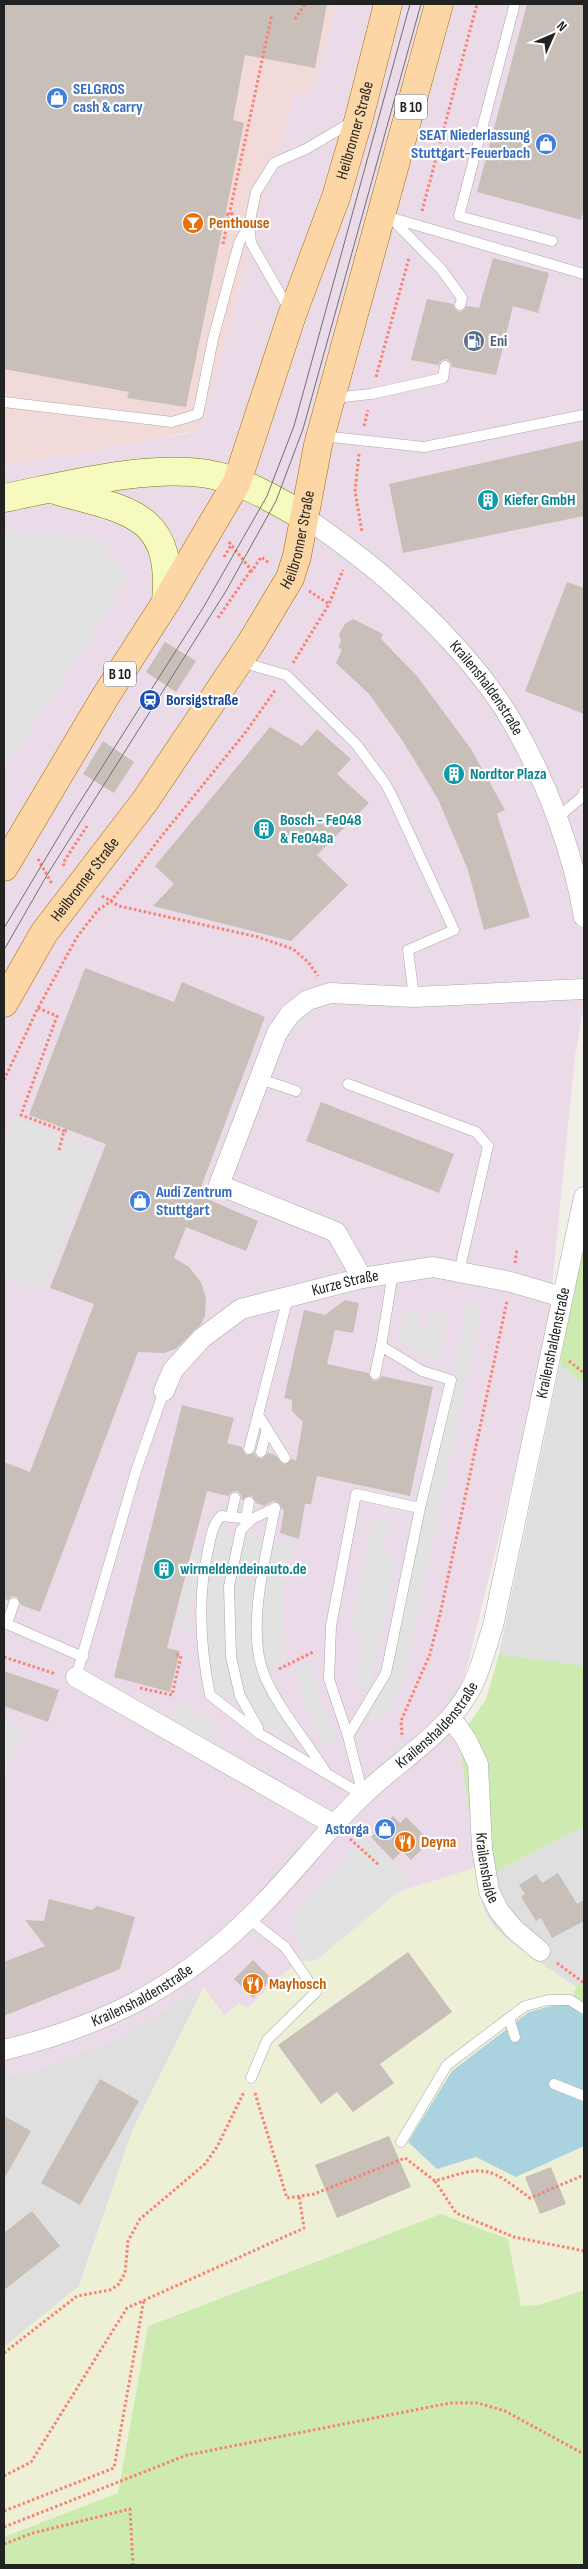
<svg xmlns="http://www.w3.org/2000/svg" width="588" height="2569" font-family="'Sofia Sans Condensed',sans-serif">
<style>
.residential{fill:#e0dfdf}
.commercial{fill:#f2dad9}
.industrial{fill:#ebdbe8}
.farmland{fill:#eef0d5}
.grass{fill:#cdebb0}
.parking{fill:#e2e2e2}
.water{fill:#aad3df}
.building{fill:#c7bfb8}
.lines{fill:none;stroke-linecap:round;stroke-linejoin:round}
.lane-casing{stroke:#a9a9a9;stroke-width:11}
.street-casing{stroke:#a9a9a9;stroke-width:21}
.secondary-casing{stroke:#707d05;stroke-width:29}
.primary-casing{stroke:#a06b00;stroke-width:29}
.path{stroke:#fa8072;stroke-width:3;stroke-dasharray:2.5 2.5;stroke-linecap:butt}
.lane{stroke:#fff;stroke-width:10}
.street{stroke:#fff;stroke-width:20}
.secondary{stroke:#f7fabf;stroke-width:28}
.primary{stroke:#fcd6a4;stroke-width:28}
.tram{stroke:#707070;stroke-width:1}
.path-bridge{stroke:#fa8072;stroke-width:3;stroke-dasharray:2.5 2.5;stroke-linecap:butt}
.labels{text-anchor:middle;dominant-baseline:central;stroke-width:4.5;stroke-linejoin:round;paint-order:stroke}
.shield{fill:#fff;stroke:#646464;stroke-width:1}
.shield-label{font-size:15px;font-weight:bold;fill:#222}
.shop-label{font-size:16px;font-weight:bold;fill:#366cbe;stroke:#fff;text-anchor:start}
.street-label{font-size:16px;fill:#222;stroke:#fff}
.food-label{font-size:16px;font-weight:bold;fill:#c56008;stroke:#fff;text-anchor:start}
.service-label{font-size:16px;font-weight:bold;fill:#4e5e75;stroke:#fff;text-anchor:start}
.culture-label{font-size:16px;font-weight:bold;fill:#0d838f;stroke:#fff;text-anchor:start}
.transit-label{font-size:16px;font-weight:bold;fill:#164399;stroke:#fff;text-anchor:start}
</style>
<rect width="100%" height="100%" fill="#f2efe9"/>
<g class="residential">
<path d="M560,1364L584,1383V1666L499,1654Z"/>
<path d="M584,1826V1983L576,1987L510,1942L495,1928L484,1911L478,1881Z"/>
<path d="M204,1987L133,2129L79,2286L4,2347V2076L43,2068Z"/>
</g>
<path class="commercial" d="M4,4H336L311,92L295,91L256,226L203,425L197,430L144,442L4,465Z"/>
<path class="industrial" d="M336,4H584V1005L575,1056L546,1346L462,1687L459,1738L477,1867L302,1961L276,1979L248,2008L224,2016L204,1987L115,2041L43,2068L4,2076V465L184,434L197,430L203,425L256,226L295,91L311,92Z"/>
<path class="farmland" d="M477,1867L480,1896L484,1911L495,1928L510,1942L576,1987L571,2004L437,2169L476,2157L516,2177L584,2146V2290L539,2305L521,2306L508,2239L441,2214L148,2325L118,2493L4,2537V2347L79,2286L133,2129L204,1987L224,2016L239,2003L248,2008L276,1979L302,1961L317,1960L398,1892Z"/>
<g class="grass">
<path d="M584,1234V1383L560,1364Z"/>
<path d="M499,1654L584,1666V1826L478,1881L459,1738L486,1699Z"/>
<path d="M584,1983V2017L571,2004L576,1987Z"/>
<path d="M441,2214L508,2239L521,2306L539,2305L584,2290V2565H4V2537L118,2493L148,2326Z"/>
</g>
<g class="parking">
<path d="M4,531L100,538L128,578L4,770Z"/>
<path d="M13,1116L98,1149L43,1291L4,1275V1140Z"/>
<path d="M468,1304L482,1306L404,1681L387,1718L367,1722L389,1673Z"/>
<path d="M404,1309L417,1314L425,1337L430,1311L448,1316L440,1361L424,1357L398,1338Z"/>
<path d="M372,1520L389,1523L383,1548L397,1561L369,1694L356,1680L363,1636L350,1633Z"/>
<path d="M220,1526H224L232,1542L225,1580L223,1621L225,1658L230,1683L238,1705L214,1688L207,1648V1584Z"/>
<path d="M245,1531H250L263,1545L255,1579L252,1612L257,1666L261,1682L271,1701L297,1738L270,1732L255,1714L246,1695L242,1677L235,1639L234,1602L235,1583Z"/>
<path d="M294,1538L284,1587L283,1629L286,1659L269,1669L265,1652L264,1616L268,1566L273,1544Z"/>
<path d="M195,1546L205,1550L187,1620L194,1627L192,1634L177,1621Z"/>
<path d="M313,1664L320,1702L339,1744H323L305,1703L294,1665Z"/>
<path d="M176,1701L215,1723L208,1741L169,1721Z"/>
<path d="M4,1721L22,1728L4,1777Z"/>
<path d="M366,1837L410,1880L317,1960L302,1961L292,1915Z"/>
</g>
<path class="water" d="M571,2004L584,2017V2146L516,2177L476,2157L437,2169L408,2142L452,2071L529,2012L551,2006Z"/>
<g class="building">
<path d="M4,4H327L315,68L245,55L233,120L244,123L186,407L127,398L129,392L4,369Z"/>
<path d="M527,4H584V207L581,220L477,192Z"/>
<path d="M493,258L549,273L538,313L513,306L496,375L452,367L451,363L447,359L442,360L438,365L411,360L427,299L453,304L455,309L459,312L464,310L467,306L479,308Z"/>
<path d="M584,440V516L403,553L389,484Z"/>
<path d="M567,582L584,588V714L525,691Z"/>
<path d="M353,619L383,634L381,639L417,676L471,749L505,810L497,814L530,917L484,930L468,870L438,799L402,740L369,694L336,663L342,650L338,647L341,642L339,634L345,624Z"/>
<path d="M165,642L196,661L176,692L146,672Z"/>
<path d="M270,727L302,746L317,729L351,759L337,774L369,803L317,855L348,885L291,941L153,906L174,884L155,866Z"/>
<path d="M103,741L134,762L114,793L83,774Z"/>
<path d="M85,968L174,1002L182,982L265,1017L198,1195L258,1221L246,1251L186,1227L174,1258L189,1267L201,1282L206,1298L205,1316L201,1324L177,1348L164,1353L138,1352L40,1612L21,1605L17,1597L12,1596L8,1600L4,1599V1462L30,1472L94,1304L50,1288L106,1144L29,1115Z"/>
<path d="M321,1102L454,1154L439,1193L306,1141Z"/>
<path d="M345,1300L359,1303L353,1333L335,1330L327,1364L368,1373L373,1381L378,1380L382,1376L433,1387L410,1496L317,1476L311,1504H305L299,1539L280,1533L284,1511L278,1502L273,1501L264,1506L256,1503L251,1495L242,1500L241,1495L237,1491L232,1492L228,1496L207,1491L167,1648L180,1651L170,1692L114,1677L182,1405L234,1418L227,1443L242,1447L243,1451L247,1455L254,1453L257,1457L262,1459L268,1453L275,1455L285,1465L292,1459L296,1461L303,1422L292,1411V1400L284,1398L304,1310L325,1315Z"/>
<path d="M4,1671L59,1690L48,1722L4,1706Z"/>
<path d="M393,1816L400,1823L406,1817L430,1841L411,1860L402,1851L393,1860L371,1837Z"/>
<path d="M558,1873L577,1904L584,1900V1921L552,1938L541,1918L536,1921L521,1897L525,1894L519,1885L536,1874L542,1883Z"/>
<path d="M49,1899L92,1910L97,1906L135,1917L120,1969L4,2016V1962L45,1946L25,1920L44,1921Z"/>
<path d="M408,1952L452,2012L380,2064L394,2083L353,2112L337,2092L321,2104L278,2045Z"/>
<path d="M253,1960L272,1979L253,1998L234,1979Z"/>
<path d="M100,2079L139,2101L80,2205L41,2183Z"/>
<path d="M4,2116L31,2131L4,2179Z"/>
<path d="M389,2136L411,2187L337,2218L315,2165Z"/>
<path d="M551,2167L566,2204L540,2214L525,2177Z"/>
<path d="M32,2211L60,2246L4,2290V2233Z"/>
</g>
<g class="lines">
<g class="lane-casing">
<g id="lane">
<path d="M514,7L459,216L552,241"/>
<path d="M389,217L584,274"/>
<path d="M391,218L441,269L462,298L460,305"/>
<path d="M290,311L251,243L249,225L256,192L274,163L306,149L352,122"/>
<path d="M333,398L371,394L443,378L445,366"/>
<path d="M4,402L172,422L198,414L213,339L239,243L249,225"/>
<path d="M322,436L424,447L584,415"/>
<path d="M241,662L286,675L356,744L385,783L392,796L454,930L408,950L414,997"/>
<path d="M556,819L583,796L584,792"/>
<path d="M260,1079L296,1091"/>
<path d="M348,1084L476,1132L488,1146L459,1272"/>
<path d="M375,1374L381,1346"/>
<path d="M249,1449L258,1415"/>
<path d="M261,1452L267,1429"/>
<path d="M285,1458L258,1415L288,1297"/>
<path d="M275,1508C266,1556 245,1631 265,1677C280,1711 306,1740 325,1771"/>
<path d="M231,1516L235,1498"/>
<path d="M246,1518L249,1502"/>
<path d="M252,1519L221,1516C212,1525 211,1537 208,1550C197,1599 200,1646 210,1695L260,1734L363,1795"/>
<path d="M14,1603L7,1624L83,1657"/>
<path d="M76,1677L136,1471L164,1391"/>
<path d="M258,1728L240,1696L231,1657L229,1586L241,1530L252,1519L275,1508"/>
<path d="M348,1736L386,1673L420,1508"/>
<path d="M363,1795L348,1736L329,1679L331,1626L356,1494L420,1508L451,1380L422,1371L381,1346L393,1273"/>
<path d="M249,1919L285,1947L316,1992L267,2040L251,2078"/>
<path d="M509,2018L515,2037"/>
<path d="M554,2084L584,2096"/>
<path d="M401,2142L447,2065L509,2018L525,2006L548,2000H570L584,2009"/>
</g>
</g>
<g class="street-casing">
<g id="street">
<path id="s1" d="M305,517C334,538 365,559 392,584C437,624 484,672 514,725C547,783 573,851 584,917"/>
<path d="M362,1278L336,1232L219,1185L277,1033L290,1014L308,1000L330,993L414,997L584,989"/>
<path id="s2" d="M164,1391L173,1370L202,1338L241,1309L362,1278L433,1267L511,1282L562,1297"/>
<path d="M76,1677L335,1825"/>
<path id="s3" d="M451,1718L466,1739L478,1764L482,1848L489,1891L499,1911L513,1928L540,1951"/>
<path id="s4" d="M4,2050C101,2026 174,1991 247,1920C288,1881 322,1834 363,1795C399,1760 445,1735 470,1690C481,1671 486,1646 493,1626L584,1197"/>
</g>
</g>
<g class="secondary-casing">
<g id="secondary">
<path d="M58,491C129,511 174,513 166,602"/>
<path d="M4,498C65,486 147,464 208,474C242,480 275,500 305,517"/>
</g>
</g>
<g class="primary-casing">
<g id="primary">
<path id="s5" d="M4,867L105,697L166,602L237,482L292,315L336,197L359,118L388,4"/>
<path id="s6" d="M4,1003L44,933L145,801L251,643L290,578L297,556L318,445L439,4"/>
</g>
</g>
<g class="path">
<path d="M422,211L477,4"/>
<path d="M226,215L236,213"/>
<path d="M376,377L409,258"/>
<path d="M364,426L368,410"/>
<path d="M359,454L355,491L362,532"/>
<path d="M229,542L252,571L261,557L269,563"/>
<path d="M224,557L232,544"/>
<path d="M309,591L329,604"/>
<path d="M218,618L251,570"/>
<path d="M293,663L329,604L343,570"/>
<path d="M38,859L52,884"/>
<path d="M64,866L63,863L87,826"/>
<path d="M102,896L119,906L258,937L293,949L308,962L318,976"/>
<path d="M38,1008L57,1016L21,1115L64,1131"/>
<path d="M4,1080L38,1008L77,937L98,910L110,902L125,884L160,838L245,733L276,689"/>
<path d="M59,1150L64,1131L69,1130"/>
<path d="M515,1263L517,1249"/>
<path d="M569,1361L584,1373"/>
<path d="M4,1657L56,1674"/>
<path d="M279,1669L313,1652"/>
<path d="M140,1688L172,1695L181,1656L174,1654"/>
<path d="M402,1735L401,1721L430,1654L441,1610L507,1301"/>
<path d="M350,1839L379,1865"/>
<path d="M557,1963L584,1983"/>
<path d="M255,2093L287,2198L314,2194L405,2158L435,2181C487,2165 487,2166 530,2198L584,2175"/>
<path d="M435,2181L456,2213L514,2237L584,2251"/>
<path d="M4,2353L77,2296L110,2290L118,2285L125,2273L128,2241L140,2219L205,2164L217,2147L244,2092"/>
<path d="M4,2476L31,2462L127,2308L304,2228L299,2196"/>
<path d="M4,2511L114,2468L144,2299"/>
<path d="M4,2527L187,2455L450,2403H478L505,2411L584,2454"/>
<path d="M4,2544L33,2533L130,2509L133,2565"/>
</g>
<use href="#lane" class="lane"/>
<use href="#street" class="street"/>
<use href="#secondary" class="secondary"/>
<use href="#primary" class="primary"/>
<g class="tram">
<path d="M4,928L71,816L203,608L267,496L294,426L410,4"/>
<path d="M4,950L47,875L226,591L276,501L303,429L421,4"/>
</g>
<g class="path-bridge">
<path d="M295,19L305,4"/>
<path d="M223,244L272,14"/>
</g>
</g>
<defs>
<g id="shop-disc" transform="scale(1.125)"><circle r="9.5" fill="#3f7fe0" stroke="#fff"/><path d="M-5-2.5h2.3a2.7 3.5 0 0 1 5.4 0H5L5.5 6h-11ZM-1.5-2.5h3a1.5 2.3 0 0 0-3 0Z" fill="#fff"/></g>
<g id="bar-disc" transform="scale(1.125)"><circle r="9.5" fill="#e8710a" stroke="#fff"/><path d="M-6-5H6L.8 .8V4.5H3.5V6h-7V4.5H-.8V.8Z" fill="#fff"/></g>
<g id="fuel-disc" transform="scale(1.125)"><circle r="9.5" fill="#5c6f8a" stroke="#fff"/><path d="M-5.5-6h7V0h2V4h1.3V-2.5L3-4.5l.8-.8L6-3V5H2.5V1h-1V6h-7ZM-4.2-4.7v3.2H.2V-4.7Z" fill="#fff"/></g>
<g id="building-disc" transform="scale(1.125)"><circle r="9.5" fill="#0f9aa8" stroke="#fff"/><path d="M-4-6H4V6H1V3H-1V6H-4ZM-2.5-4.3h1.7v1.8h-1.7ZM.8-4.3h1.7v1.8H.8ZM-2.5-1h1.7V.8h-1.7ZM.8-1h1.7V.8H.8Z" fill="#fff"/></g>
<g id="station-disc" transform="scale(1.125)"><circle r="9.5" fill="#1a4fb4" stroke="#fff"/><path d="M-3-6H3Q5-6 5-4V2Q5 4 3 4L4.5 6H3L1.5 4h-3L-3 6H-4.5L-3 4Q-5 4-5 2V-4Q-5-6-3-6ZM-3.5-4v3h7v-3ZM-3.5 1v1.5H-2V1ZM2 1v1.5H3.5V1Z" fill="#fff"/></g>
<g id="restaurant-disc" transform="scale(1.125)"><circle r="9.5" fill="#e8710a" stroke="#fff"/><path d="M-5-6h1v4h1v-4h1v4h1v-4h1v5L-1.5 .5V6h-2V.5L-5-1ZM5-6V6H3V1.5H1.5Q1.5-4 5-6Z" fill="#fff"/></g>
</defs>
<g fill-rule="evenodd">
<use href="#shop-disc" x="57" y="98"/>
<use href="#shop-disc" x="546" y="144"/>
<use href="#bar-disc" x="193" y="223"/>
<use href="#fuel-disc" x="474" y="341"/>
<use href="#building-disc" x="488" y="500"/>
<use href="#station-disc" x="150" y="700"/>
<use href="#building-disc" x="454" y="774"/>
<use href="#building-disc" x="264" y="829"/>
<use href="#shop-disc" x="140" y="1201"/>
<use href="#building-disc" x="164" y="1569"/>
<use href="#shop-disc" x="385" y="1829"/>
<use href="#restaurant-disc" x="405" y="1842"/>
<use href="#restaurant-disc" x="253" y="1984"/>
</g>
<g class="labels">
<g class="shield">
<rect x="395" y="94.5" width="32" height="25" rx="4"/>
<rect x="104" y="661.5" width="32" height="25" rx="4"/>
</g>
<g class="shield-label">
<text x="411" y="107">B 10</text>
<text x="120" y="674">B 10</text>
</g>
<g class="shop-label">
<text x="73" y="89">SELGROS<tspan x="73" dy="18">cash &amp; carry</tspan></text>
<text x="530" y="135" text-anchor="end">SEAT Niederlassung<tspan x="530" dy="18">Stuttgart-Feuerbach</tspan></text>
<text x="156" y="1192">Audi Zentrum<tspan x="156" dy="18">Stuttgart</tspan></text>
<text x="369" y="1829" text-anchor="end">Astorga</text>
</g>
<g class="street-label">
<text stroke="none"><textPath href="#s5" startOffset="821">Heilbronner Straße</textPath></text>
<text stroke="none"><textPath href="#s6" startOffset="552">Heilbronner Straße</textPath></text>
<text stroke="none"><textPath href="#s1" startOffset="251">Krailenshaldenstraße</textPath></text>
<text stroke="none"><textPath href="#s6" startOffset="148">Heilbronner Straße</textPath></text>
<text stroke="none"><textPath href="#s2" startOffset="222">Kurze Straße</textPath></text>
<text stroke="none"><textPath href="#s4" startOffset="958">Krailenshaldenstraße</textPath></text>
<text stroke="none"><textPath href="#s4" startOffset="552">Krailenshaldenstraße</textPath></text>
<text stroke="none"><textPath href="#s3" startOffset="158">Krailenshalde</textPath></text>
<text stroke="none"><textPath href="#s4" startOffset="149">Krailenshaldenstraße</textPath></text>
</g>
<g class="food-label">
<text x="209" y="223">Penthouse</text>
<text x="421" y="1842">Deyna</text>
<text x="269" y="1984">Mayhosch</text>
</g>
<g class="service-label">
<text x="490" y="341">Eni</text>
</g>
<g class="culture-label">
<text x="504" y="500">Kiefer GmbH</text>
<text x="470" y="774">Nordtor Plaza</text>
<text x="280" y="820">Bosch - Fe048<tspan x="280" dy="18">&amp; Fe048a</tspan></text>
<text x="180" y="1569">wirmeldendeinauto.de</text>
</g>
<g class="transit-label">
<text x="166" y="700">Borsigstraße</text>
</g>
</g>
<rect width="588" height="2569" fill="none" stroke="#222222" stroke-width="10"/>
<g transform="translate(553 35) rotate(45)" stroke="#ffffff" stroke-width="4" paint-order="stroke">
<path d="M0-4L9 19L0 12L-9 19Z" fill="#222222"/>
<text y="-8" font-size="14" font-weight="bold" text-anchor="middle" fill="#222222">N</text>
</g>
</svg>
